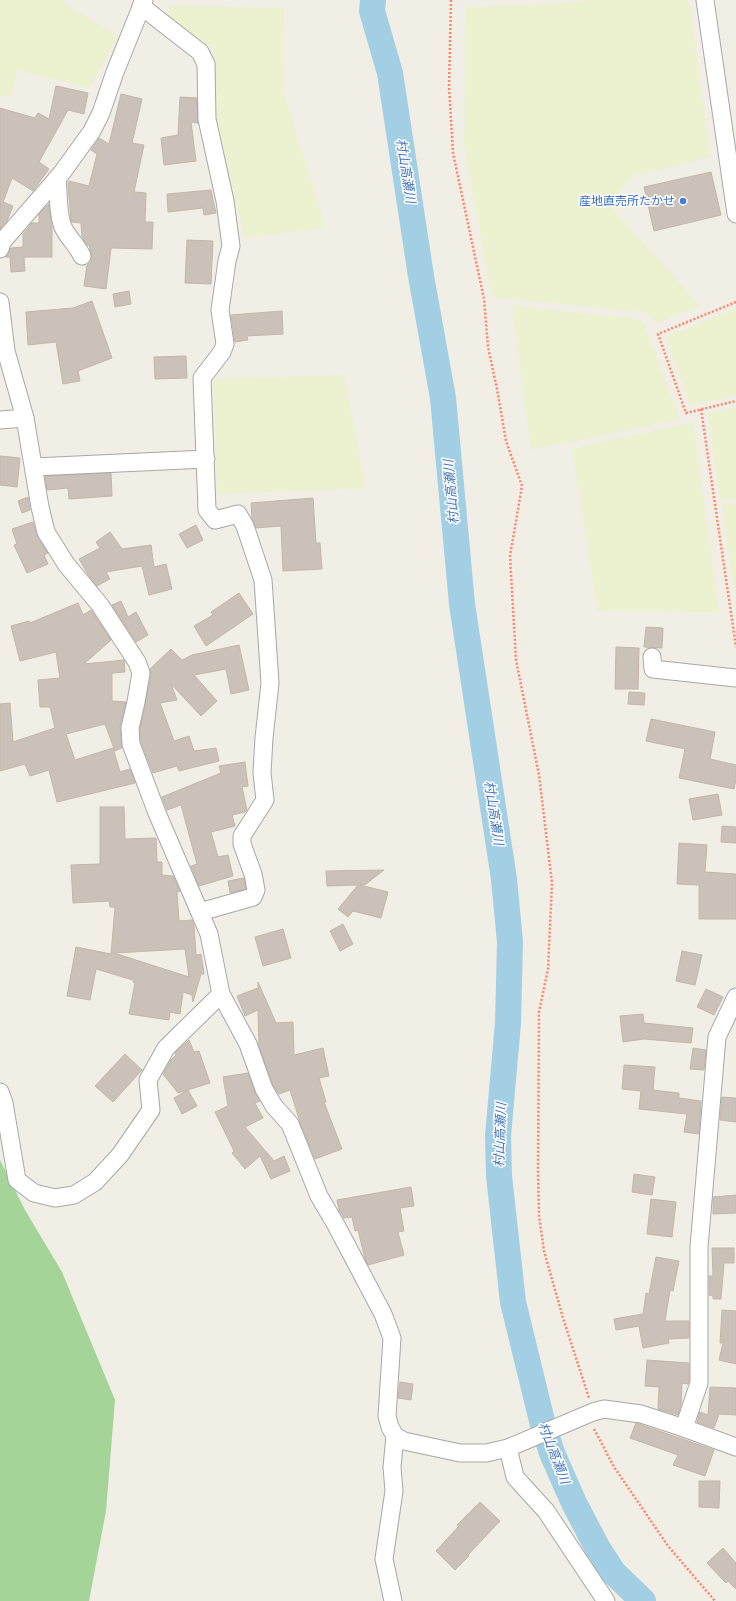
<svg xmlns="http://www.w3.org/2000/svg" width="736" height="1601" font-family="Roboto,'Noto Sans JP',sans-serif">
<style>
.farmland{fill:#ecf1d0}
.forest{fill:#a4d497}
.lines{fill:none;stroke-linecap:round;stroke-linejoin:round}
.river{stroke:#a2cfe3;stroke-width:26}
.building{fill:#cac1b8;stroke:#c5b6a6;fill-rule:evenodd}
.minor-casing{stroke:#a7a7a7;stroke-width:19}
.path{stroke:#ff8469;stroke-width:2.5;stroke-dasharray:2 2;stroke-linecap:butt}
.minor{stroke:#fff;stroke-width:17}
.shop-dot{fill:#3f7fe0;stroke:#fff;stroke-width:1.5}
.labels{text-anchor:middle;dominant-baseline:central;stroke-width:3;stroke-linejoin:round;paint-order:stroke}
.shop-label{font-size:12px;fill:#366cbe;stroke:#fff;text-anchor:end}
.water-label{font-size:13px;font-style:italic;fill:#4375b9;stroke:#fff}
</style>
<rect width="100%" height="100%" fill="#f1eee6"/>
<g class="farmland">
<path d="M0,0H64L63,3L118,36L89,88L17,70L11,96L0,95Z"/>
<path d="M590,0H686L690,4L710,157L633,176L608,204L700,306L656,323L646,312L492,297L464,144L466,8L567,3Z"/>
<path d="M170,6L284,8L283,91L326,228L244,237L216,115L213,48L167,18Z"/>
<path d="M512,306L642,320L680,419L531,450Z"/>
<path d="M736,308V395L690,406L666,337Z"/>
<path d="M344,375L366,488L217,494L214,379Z"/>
<path d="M736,407V499H720L708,414Z"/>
<path d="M693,422L719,612L598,611L572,449Z"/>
<path d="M722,504H736V602Z"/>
</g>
<path class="forest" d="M0,1160L25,1210L62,1272L115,1400L106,1511L89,1601H0Z"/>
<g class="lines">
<path class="river" d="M373,0L372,11L390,73L421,276L443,398L462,604L504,879L510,942L508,1023L498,1136L499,1176L513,1302L543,1425L552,1453L574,1503L597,1547L613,1572L643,1601"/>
</g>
<g class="building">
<path d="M56,86L88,93L84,114L68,110L39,162L49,169L33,191L12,178L3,202L13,206L7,221L0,229V108L35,118L38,113L49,119Z"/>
<path d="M121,94L142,99L132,143L144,145L134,192L146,193L145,222H153L152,249L111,248L106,289L84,286L87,265L91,261L92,256L89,245H87L82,237L81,223L72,222L71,219L68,185L69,181L89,186L97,154L91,150L99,138L109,144Z"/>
<path d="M180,97L197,98L198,123L191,122L196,161L164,165L161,138L178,135Z"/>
<path d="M711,172L721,215L654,231L644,187Z"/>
<path d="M211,190L216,213L204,215L203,208L168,212L167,194Z"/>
<path d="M49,204L52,227V257H24L25,271L11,272L10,257H5L11,248L23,247V234L32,223H39V214Z"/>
<path d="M187,240L213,241L211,284L185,283Z"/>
<path d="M129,291L131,304L115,307L113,294Z"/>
<path d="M92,301L112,358L78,371L80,381L63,384L56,342L28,345L26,312L73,308Z"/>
<path d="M282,311L283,334L247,336L248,340L235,342L231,315Z"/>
<path d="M186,356L187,378L155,379L154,357Z"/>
<path d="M0,456L20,458L17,487L0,485Z"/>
<path d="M111,473L112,496L69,499L68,488L47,490L45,476Z"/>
<path d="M28,497L30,510L22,513L18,501Z"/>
<path d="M313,498L316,543H320L322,569L283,571L281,526L256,528L252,519L251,503Z"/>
<path d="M33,522L37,537L48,553L44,555L48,564L27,573L14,545L17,544L12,529Z"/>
<path d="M196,525L203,540L187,548L179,534Z"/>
<path d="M110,532L122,549L151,545L154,567L166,564L172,589L149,595L142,566L106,572L110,579L97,586L87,573L79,559L100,548L96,542Z"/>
<path d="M239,593L253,614L206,646L194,626L213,615L211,612Z"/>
<path d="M121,601L128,617L136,612L148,635L136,642L112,605Z"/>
<path d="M78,603L83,615L91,610L111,640L84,664L124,660L125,672L112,673V701L126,702L120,726L122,748L115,751L105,724L66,734L75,760L113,748L120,772L130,769L135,783L57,802L49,770L30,776L25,764L0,771V704L10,703L13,742L55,728L50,707H40L38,680L60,678L56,652L20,661L11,626L29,621L30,623Z"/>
<path d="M646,627L663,628L662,648L644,647Z"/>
<path d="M239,645L249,690L231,694L226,669L194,675L217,701L201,716L171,684L177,700L160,703L174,741L189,736L194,751L216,748L219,761L179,771L177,766L153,773L141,742L140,729L151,675L150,669L171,649L182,660L192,655Z"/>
<path d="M616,647L639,648L638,689H615Z"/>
<path d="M629,692L645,693L644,705L628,704Z"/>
<path d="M651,719L715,732L710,759L736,765V779L734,789L679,778L685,749L646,741Z"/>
<path d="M245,762L248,786L242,787L247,810L245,812L232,815L235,826L211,832L218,857L228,855L233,876L199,886L191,866L197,864L181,805L167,810L162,797L221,773L219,766Z"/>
<path d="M718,794L722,815L693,820L689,799Z"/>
<path d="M100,807H124L125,839L156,838L157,862H162V875L173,876L180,891L177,892L179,921L192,920L194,925L196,955L201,954L204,974H201L193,1002L192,995L183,992L180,1014L170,1012L169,1020L129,1014L135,983L133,982V980L96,969L90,1000L67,996L76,947L111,954L115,907H110L109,901L73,903L71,865L100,864ZM185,949L189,977L114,953Z"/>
<path d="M722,826L736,827V843L721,842Z"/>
<path d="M679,843L707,845L705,872L736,874V919H699V885L677,884Z"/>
<path d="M384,870L366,884L360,885L388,892L381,918L353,911L348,917L338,909L358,885L327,886L326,871Z"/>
<path d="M244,878L246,889L230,893L228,881Z"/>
<path d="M343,924L353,944L340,951L330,931Z"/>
<path d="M283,929L291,958L263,966L255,937Z"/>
<path d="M682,951L702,955L695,985L676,981Z"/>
<path d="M258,982L276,1023L293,1022L294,1055L323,1048L329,1076L319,1078L326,1102H324L342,1149L315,1159L301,1125L290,1090L279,1094L273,1085L259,1046L258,1010L245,1016L237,996L258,988Z"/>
<path d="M706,989L723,997L714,1015L697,1007Z"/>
<path d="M643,1014L644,1023L693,1028L691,1043L644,1039L623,1042L620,1016Z"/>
<path d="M189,1040L194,1052L199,1051L210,1083L178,1093L163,1074L171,1060L176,1055L175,1053Z"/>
<path d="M693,1048L706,1050L704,1070L690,1069Z"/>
<path d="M125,1054L142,1070L113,1102L95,1086Z"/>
<path d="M624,1065L655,1067L653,1090L679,1093V1098L701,1101L699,1134L684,1132L687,1114L639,1109L641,1091L622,1089Z"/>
<path d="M248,1073L255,1092L260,1101L255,1103L263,1118L245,1127L274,1161L284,1156L290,1171L271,1179L260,1156L245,1169L232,1153L234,1151L215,1112L228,1106L223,1077Z"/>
<path d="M188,1090L197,1106L182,1114L174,1098Z"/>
<path d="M722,1097L736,1098V1122L720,1120Z"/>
<path d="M634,1174L655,1177L652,1195L632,1192Z"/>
<path d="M411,1187L414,1206L400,1208L404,1231L398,1232L404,1255L368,1265L365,1259L358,1230L355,1231L352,1217L344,1218L339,1210L337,1200Z"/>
<path d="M736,1195V1213L713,1214V1197Z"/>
<path d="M651,1199L676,1202L672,1237L647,1234Z"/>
<path d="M712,1248H734V1263H724L721,1299H713V1296L709,1295V1276H713Z"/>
<path d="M656,1257L679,1261L673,1291L670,1290L665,1321H689V1338L668,1339L669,1343L643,1348L639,1326L616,1330L614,1319L643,1314L646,1293L649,1294Z"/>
<path d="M722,1310L736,1311V1364L719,1360L723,1343H720Z"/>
<path d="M647,1360L689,1363V1381L688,1384L682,1383L681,1404L678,1415L658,1409L659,1387L645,1386Z"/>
<path d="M400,1382L413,1384L411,1400L398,1398Z"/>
<path d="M710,1387L736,1388V1415L719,1414L714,1428L697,1422L700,1412L708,1415Z"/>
<path d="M636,1423L714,1450L705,1476L673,1465L678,1455L630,1438Z"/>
<path d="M699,1481H720L719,1508L699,1507Z"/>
<path d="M480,1502L500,1521L468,1555L469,1556L455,1570L436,1551L459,1526L457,1525Z"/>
<path d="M723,1548L736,1563V1589L728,1581L726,1583L707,1563Z"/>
</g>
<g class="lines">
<g class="minor-casing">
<g id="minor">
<path d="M705,0L736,214"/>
<path d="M141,6L200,52L206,64L207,119L225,201L231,246L227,261L220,310L225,344L222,352L202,378L207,510L215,520L238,514L245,526L263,580L270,683L264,738L262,773L265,800L242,836V844L253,874L256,890L253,897L200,912"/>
<path d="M57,178C59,193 57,213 63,227C68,238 77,245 82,256"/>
<path d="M0,249L2,242L61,174L92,131L101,113L115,72L144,0"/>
<path d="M0,302L6,351L25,418L40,507L46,532L66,564L100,605L137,662L141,673L136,702L130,728L131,744L157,813L209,934L221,994L248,1044L264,1089L274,1106L290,1124L319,1196L336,1225L383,1314L392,1338L387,1416L390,1427L395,1436L404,1441L460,1453H486L508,1448L593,1412L604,1409L641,1414L684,1428L736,1447"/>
<path d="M0,420L25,418"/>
<path d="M34,467L206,459"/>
<path d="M652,657L653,669L736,678"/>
<path d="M0,1092L4,1103L17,1180L34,1193L55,1198L74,1195L95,1182L120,1155L151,1110L148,1080L166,1048L221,994"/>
<path d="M684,1428L699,1383V1247L717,1037L736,997"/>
<path d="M508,1448L515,1477L546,1511L606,1601"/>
<path d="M393,1601L384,1559L394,1491L392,1467L395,1436"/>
</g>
</g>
<g class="path">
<path d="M451,0L449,86L453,153L484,299L488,347L497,389L506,441L522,486L510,556L516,660L539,775L552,883L548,969L539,1012L538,1171L539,1216L544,1251L563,1318L589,1398"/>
<path d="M736,302L658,334L686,413L736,401"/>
<path d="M701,409L736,647"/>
<path d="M594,1429L614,1467L668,1546L715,1601"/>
</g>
<use href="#minor" class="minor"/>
</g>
<circle class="shop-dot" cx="683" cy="201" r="4"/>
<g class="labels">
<g class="shop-label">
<text x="675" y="201">産地直売所たかせ</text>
</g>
<g class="water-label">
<text transform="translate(406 171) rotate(81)">村山高瀬川</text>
<text transform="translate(451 492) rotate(-95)">村山高瀬川</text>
<text transform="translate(494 813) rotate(81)">村山高瀬川</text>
<text transform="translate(500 1135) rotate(-88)">村山高瀬川</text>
<text transform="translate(554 1453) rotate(69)">村山高瀬川</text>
</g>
</g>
</svg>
